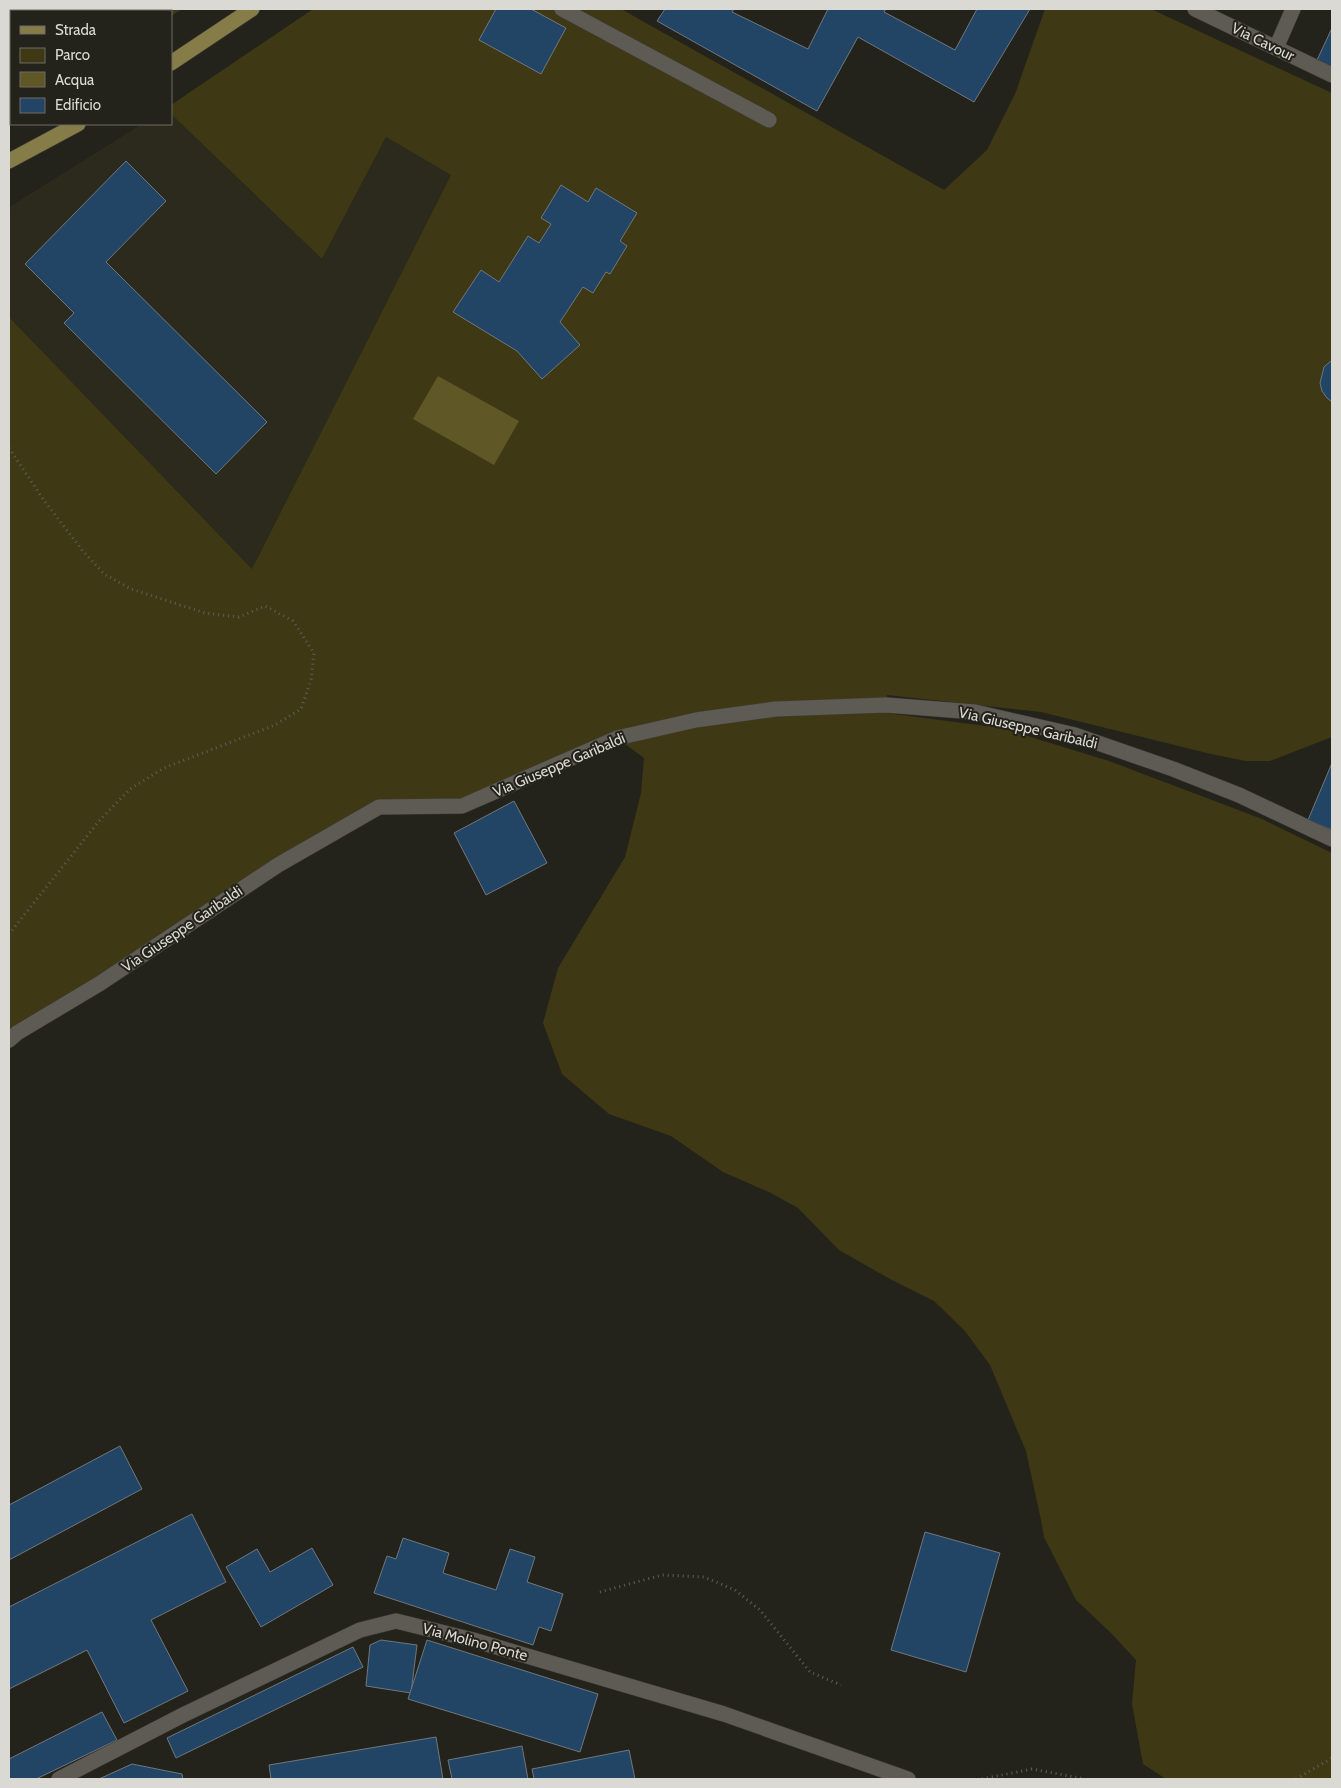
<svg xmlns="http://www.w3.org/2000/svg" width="1341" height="1788" font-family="Cabin,sans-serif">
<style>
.built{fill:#2c2a1c}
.green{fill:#3e3814}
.water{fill:#605726}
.building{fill:#224565;stroke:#70777e}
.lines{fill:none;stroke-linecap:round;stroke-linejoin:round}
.minor-casing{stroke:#3e3d37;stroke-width:16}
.major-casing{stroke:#3e3d37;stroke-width:16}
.path{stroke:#5f5e57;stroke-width:3;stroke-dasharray:1 4;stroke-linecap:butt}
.minor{stroke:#5d5b53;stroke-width:15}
.major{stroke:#857c48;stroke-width:15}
.labels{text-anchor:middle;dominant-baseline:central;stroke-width:4;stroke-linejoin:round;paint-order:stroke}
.street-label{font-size:15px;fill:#dad9d4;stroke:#24231b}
</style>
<rect width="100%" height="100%" fill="#24231b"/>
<path class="built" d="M171,114L322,259L386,137L451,175L252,569L9,317V216L11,206L142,124H171Z"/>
<g class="green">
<path d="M9,9H182L171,16V11H11V114L9,116Z"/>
<path d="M313,9H621L944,190L987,150L1015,94L1045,9H1151L1332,93V737L1270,761H1246L1211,754L1041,712L887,695L886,713L1001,728L1109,761L1262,819L1332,853V1779H1166L1143,1764L1132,1704L1136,1660L1111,1633L1076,1600L1044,1537L1041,1520L1026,1451L990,1365L965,1331L934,1301L890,1279L839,1250L798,1208L771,1193L723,1172L671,1136L609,1114L562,1074L543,1023L558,968L625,857L641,793L644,758L617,738L462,806L379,807L9,1040V317L252,569L451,175L386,137L322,259L171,114V105Z"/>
</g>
<path class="water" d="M438,376L519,421L494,465L413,419Z"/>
<g class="building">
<path d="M496,9H531L566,28L541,74L479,40Z"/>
<path d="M665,9H734L732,12L808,49L828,9H886L884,12L955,50L977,9H1030L974,102L858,37L817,111L657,21Z"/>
<path d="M1332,28V67L1317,60Z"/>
<path d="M126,161L166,201L106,262L267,422L216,474L64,323L74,313L25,264Z"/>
<path d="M561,185L588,202L596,188L637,213L620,241L627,246L610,274L606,272L593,293L583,287L560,322L580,345L542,379L517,351L453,312L481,270L499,282L528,236L539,243L551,224L541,218Z"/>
<path d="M1332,360V402L1327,398L1322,391L1320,383L1324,367Z"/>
<path d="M1332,763V830L1308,820Z"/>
<path d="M514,801L547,863L486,895L454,833Z"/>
<path d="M120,1446L142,1489L9,1560V1505Z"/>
<path d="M192,1514L226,1582L151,1620L188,1691L124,1723L87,1650L9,1689V1607Z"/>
<path d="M925,1532L1000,1553L966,1672L891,1650Z"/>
<path d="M403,1538L449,1553L443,1573L496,1590L510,1549L535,1557L527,1582L563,1594L551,1631L539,1627L533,1645L374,1593L387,1556L396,1559Z"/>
<path d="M312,1548L333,1585L261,1627L226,1567L257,1549L270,1572Z"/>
<path d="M381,1640L417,1645L411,1693L366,1686L370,1645Z"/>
<path d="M427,1640L598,1694L580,1752L408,1699Z"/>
<path d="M353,1647L363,1667L176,1758L167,1738Z"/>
<path d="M102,1712L117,1740L36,1779H9V1759Z"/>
<path d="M436,1737L443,1779H271L269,1765Z"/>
<path d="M522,1746L528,1779H452L448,1760Z"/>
<path d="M629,1750L635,1779H534L532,1769Z"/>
<path d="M132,1764L182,1774L183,1779H99Z"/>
</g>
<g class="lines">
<g class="minor-casing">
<g id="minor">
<path d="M562,9L769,120"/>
<path d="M1195,9L1332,75"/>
<path d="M9,29L11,33"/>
<path d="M1276,48L1293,9"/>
<path d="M9,1040L17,1033L99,984L278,865L379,807L462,806L617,738L696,720L776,709L886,705L975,712L1075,735L1173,769L1239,795L1332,839"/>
<path d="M59,1779L183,1715L360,1630L396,1621L473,1640L724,1714L908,1779"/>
</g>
</g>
<g class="major-casing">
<g id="major">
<path d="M171,63L252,9"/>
<path d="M9,161L78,124"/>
</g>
</g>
<g class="path">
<path d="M9,448L43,499L82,550L104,574L131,589L205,613L239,617L265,606L293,621L314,653L311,680L301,709L275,725L164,768L130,789L99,821L9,934"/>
<path d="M600,1592L662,1575L704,1577L735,1590L760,1610L810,1672L841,1685"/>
<path d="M982,1779L1032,1769L1085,1779"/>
<path d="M1296,1779L1332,1758"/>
</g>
<use href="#minor" class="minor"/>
<use href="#major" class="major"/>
</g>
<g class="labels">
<g class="street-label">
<text transform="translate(1263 42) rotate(26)">Via Cavour</text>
<text transform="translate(1028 728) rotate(13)">Via Giuseppe Garibaldi</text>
<text transform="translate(559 765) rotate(-23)">Via Giuseppe Garibaldi</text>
<text transform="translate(182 929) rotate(-34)">Via Giuseppe Garibaldi</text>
<text transform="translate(475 1642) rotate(15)">Via Molino Ponte</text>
</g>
</g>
<rect width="1341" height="1788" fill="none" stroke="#dad9d4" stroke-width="20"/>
<rect x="10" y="10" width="162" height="115" fill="#24231b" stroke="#6d6c65"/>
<rect x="20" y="26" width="25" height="8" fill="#857c48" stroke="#6d6c65"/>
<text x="55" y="35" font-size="15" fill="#dad9d4">Strada</text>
<rect x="20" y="48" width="25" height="15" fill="#3e3814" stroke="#6d6c65"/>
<text x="55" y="60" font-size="15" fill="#dad9d4">Parco</text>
<rect x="20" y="72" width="25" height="15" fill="#605726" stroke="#6d6c65"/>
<text x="55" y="85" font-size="15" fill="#dad9d4">Acqua</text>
<rect x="20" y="98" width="25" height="15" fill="#224565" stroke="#6d6c65"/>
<text x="55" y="110" font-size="15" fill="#dad9d4">Edificio</text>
</svg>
